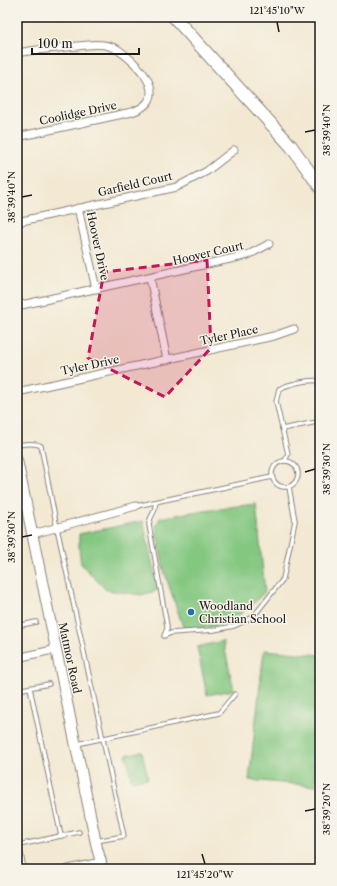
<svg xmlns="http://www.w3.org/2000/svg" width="337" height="886" font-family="'Libre Caslon Text',serif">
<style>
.pitch{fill:#84c781;stroke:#50724e}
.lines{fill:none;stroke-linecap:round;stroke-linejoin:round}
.lane-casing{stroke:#888278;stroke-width:5.5}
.street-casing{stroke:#888278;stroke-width:9}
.secondary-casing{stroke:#888278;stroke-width:12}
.highway-casing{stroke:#888278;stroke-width:14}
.lane{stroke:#fff;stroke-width:3.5}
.street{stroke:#fff;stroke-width:7}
.secondary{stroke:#fff;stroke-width:10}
.highway{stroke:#fff;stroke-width:12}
.marked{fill:#c2185b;fill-opacity:0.2;stroke:#c2185b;stroke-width:3;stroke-dasharray:8 5;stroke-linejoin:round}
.ticks{fill:none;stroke:#1c1c1c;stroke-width:1.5}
.poi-dot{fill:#1f6fb2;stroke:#f7f3e8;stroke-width:1.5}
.labels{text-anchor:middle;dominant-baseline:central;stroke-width:3;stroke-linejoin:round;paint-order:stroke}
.street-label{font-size:11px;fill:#1c1c1c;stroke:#f7f3e8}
.poi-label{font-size:11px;fill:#1c1c1c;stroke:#f7f3e8;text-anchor:start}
.neatline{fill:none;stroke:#1c1c1c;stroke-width:1.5}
.ticks-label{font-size:10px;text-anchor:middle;fill:#1c1c1c}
</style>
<rect width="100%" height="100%" fill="#f7f3e8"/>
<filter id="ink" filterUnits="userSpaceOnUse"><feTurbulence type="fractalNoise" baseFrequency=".025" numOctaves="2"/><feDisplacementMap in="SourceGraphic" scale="8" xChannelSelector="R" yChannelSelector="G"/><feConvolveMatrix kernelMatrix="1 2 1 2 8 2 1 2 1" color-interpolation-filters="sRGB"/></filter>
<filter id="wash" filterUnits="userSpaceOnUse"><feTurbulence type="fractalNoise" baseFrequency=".012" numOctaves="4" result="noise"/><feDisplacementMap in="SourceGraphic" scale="16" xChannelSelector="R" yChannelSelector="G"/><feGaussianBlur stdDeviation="0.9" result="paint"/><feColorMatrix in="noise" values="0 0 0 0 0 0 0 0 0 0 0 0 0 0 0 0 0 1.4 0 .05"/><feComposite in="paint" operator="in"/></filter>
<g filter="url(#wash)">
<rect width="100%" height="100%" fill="#f3e9d3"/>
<g class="pitch">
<path d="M256,504L265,592C240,617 221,633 183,627L164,571L156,526L160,518L203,510Z"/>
<path d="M143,521L158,590L142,595L106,590L81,564L79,549V534Z"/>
<path d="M223,641L234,690L207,695L197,647Z"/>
<path d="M264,650L320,655V722L315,786L249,780Z"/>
<path d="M142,751L148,778L132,781L126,755Z"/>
</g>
</g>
<g filter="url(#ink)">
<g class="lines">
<g class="lane-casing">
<g id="lane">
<path d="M282,429L317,422L320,420"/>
<path d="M17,445C24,444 34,442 41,446L57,528L124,836L96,841"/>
<path d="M285,461L288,454L276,402L279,389C288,384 310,379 320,381"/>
<circle cx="285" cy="474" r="13"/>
<path d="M155,502C157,514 149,515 149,525L167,626V629L164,636L171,633L214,630L234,626L253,617L283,579L295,521L289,487"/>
<path d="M136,506L272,477"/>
<path d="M17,535H18"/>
<path d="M17,626L36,622"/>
<path d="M30,688L61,836"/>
<path d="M17,690L49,684"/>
<path d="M77,744L219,713L235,694"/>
<path d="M17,835L24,869"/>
<path d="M19,845L79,832"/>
</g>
</g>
<g class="street-casing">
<g id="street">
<path d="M17,53C37,49 58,48 78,46C89,45 99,43 109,46C118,48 125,55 132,61C150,78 164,101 132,112L17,137"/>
<path d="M78,208L96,289"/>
<path d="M17,222L177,187L207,171L234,150"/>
<path d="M150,277L167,360"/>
<path d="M17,306L248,255L269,244"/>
<path d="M17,392L274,336L294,329"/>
<path d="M33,534L136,506"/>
<path d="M17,658L57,649"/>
<path d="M68,869L101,862"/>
</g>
</g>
<g class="secondary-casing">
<path id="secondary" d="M17,460L97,848L101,862"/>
</g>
<g class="highway-casing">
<path id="highway" d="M174,17L291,146L320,187"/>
</g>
<use href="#lane" class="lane"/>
<use href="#street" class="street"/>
<use href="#secondary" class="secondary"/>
<use href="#highway" class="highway"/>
</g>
</g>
<path class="marked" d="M207,260L211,348L165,397L88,358L104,272Z"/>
<path class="ticks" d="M277,22L279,32M305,132L315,130M22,197L32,195M305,472L315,469M22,537L32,535M305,811L315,809M202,854L205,864"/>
<circle class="poi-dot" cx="191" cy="612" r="4"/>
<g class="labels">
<g class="street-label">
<text transform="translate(78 113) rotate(-12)">Coolidge Drive</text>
<text transform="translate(135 184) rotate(-13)">Garfield Court</text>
<text transform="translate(98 246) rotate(78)">Hoover Drive</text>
<text transform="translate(208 253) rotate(-13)">Hoover Court</text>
<text transform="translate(229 335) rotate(-12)">Tyler Place</text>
<text transform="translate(90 365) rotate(-12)">Tyler Drive</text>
<text transform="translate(70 658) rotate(78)">Matmor Road</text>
</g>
<g class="poi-label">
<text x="199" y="606">Woodland<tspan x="199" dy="13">Christian School</tspan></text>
</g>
</g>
<rect width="337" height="886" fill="none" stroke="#f7f3e8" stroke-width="44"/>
<path d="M32 48v6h107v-6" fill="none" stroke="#1c1c1c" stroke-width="2"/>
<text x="38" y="48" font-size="12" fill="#1c1c1c" stroke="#f7f3e8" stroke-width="3" paint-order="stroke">100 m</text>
<rect x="22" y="22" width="293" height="842" class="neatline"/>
<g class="ticks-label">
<text x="277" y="14">121°45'10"W</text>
<text transform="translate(326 130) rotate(-90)" y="4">38°39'40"N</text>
<text transform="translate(11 197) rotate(-90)" y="4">38°39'40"N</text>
<text transform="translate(326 469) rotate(-90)" y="4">38°39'30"N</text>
<text transform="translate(11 537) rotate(-90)" y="4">38°39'30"N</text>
<text transform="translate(326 809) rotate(-90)" y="4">38°39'20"N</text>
<text x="205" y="878">121°45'20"W</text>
</g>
</svg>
